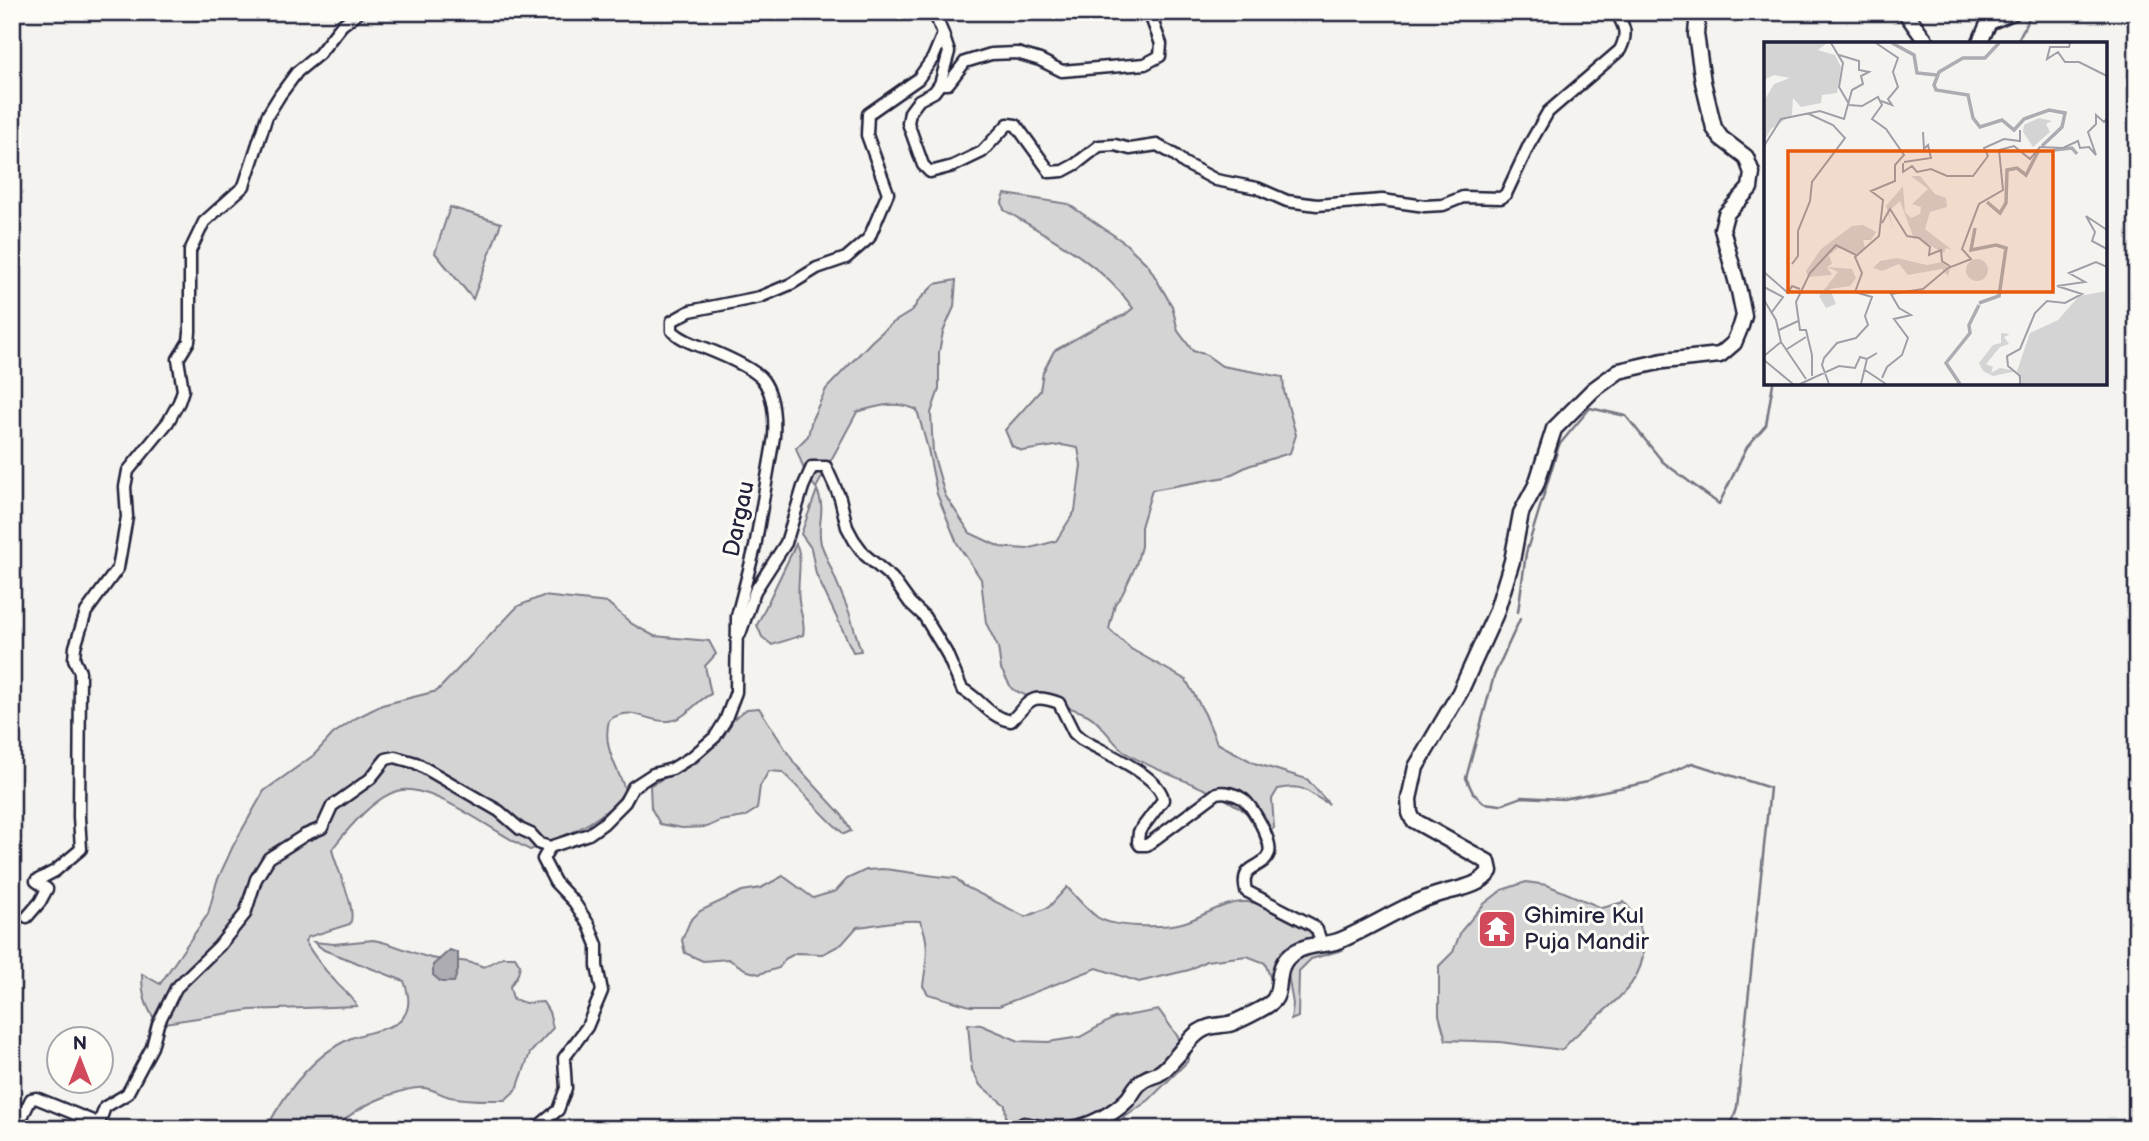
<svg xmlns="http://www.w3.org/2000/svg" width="2149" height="1141" font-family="'Balsamiq Sans',sans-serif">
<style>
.green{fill:#d5d4d5;stroke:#7c7b88;stroke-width:2}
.water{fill:#acacb2;stroke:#757582;stroke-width:2}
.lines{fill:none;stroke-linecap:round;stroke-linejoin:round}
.stream{stroke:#757582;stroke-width:2.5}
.street-casing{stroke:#22223b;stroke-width:15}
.secondary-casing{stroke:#22223b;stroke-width:19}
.street{stroke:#fdfcf7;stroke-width:10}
.secondary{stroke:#fdfcf7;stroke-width:14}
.labels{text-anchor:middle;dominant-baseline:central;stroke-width:6;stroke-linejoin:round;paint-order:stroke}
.street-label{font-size:23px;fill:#22223b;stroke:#fdfcf7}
.poi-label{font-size:23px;fill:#22223b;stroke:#fdfcf7;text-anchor:start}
.inset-river{fill:none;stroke:#acacb2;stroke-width:3.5}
.inset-road{fill:none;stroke:#a09fa7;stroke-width:2}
.view{fill:#e8590c;fill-opacity:0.15;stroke:#e8590c;stroke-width:3.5}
.inset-edge{fill:none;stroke:#22223b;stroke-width:3.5}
</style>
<rect width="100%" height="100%" fill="#f4f3ef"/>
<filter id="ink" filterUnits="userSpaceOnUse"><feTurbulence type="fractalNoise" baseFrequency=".0143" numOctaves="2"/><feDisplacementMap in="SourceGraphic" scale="14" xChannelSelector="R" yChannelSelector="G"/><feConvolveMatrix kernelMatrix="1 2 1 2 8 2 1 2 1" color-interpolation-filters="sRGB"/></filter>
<g filter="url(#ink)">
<g class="green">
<path d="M1005,194L1068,204L1125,243L1148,265L1172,306L1178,331L1193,351L1205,354L1222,366L1283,377L1284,391L1296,435L1290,453L1248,466L1226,477L1152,490L1141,527V546L1136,565L1122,595L1115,604L1109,629L1131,649L1186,680L1205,714L1217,743L1254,763L1307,779L1329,804C1305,793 1307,783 1278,789L1272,799L1274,828L1265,831C1235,791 1168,780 1126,753C1112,743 1101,722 1088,715C1065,703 1035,702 1012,689L1001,669L998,647L986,623L981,579L957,543L937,494L928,449L917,410C896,400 877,406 857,412L816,488L806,475L796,448L808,436L812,419L826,389L872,341L891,324L912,311L919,300L935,284L956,280L954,307L943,332L939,352V389L931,413L933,453L945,495L970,533L1000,547L1027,549L1056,541L1075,511L1081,465L1078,448L1062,445L1022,451L1012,446L1005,430L1040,391L1043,372L1054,351L1102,324L1125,315L1133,308C1101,263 1050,237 1004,210L1002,202Z"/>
<path d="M450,207L501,223L473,299L435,253Z"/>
<path d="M817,490C827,514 816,520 821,544L849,612L861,651L853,652L816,574L811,548L801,534Z"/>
<path d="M796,544C804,558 796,584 799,601C800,614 806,622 803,635L772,645L762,637L757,625Z"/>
<path d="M543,596L608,603L632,624L654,636L709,641L716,654L705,666L711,694C695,701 686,719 669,721C646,723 633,704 609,720C602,748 617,765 625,790C607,820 562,838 530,850C498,835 436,786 402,790C377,793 347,830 332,849C335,867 358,908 350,924L308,937L305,941C313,955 324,969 335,981C343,991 351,994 357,1006L250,1010L158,1024C145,1007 142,994 142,974L160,984L208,914L217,881L233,846L264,791L314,755L333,734L356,718L382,705L437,691L518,606Z"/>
<path d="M759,708L795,764L842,815L851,831L844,834C822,815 804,792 782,772L769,771L760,786L757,809L744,817L720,821L707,827L682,828L660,824L651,808L650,785L696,763L716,744L720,729L747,709Z"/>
<path d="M882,869C907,871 931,877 956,878L964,886L1026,917L1049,907L1067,887C1076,897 1086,909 1097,917C1113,928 1163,928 1182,923C1202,918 1222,901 1247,902C1273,903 1321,935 1342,950L1311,959L1299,971L1298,1017L1291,1020L1293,1004L1287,968L1276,966L1270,977L1265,963L1247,956L1206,961L1189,970L1139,982L1097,968L999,1006H970L928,994L923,986C926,963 931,942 920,921C898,919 879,925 857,927L842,944L823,954L796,953L785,959L779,968L759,974L748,971L728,959L703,961L685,953L682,940L690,921L700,911L742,891L761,888L783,876L813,898L836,891L847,879L866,870Z"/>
<path d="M1526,882L1547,885L1602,908L1624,902C1635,914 1640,924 1643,940C1650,992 1589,1015 1562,1050L1500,1042L1446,1040L1439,1015V966L1453,952L1461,931L1484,904L1502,890Z"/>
<path d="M373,940C393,943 411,953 431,958C451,962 463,958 484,967L503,957H515L520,965L518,974L510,987L513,999L525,1003L543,1002L549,1012L553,1028L530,1053L517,1089L505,1100C487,1100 468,1101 450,1097C442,1095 433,1089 424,1088C404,1086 346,1109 339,1129H266C285,1093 312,1056 349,1039C362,1033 392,1029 400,1021C412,1009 409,995 404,981L324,950L314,942L334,944Z"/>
<path d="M1159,1010L1190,1054L1187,1062L1149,1100L1108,1129H1005L1003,1128L1006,1118L1005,1105L980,1085L972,1070L968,1024L981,1025L1019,1041L1048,1042L1080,1037L1114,1018Z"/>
</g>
<path class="water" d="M450,950L458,953V970L454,982H441L433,975V965Z"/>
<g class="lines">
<g class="stream">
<path d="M2016,44L2032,12"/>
<path d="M1518,612L1526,553L1559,445L1590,408L1626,416L1663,462L1719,504L1747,447L1766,425L1773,383"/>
<path d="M1520,619L1494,676L1466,778L1473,793L1484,803L1500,805L1522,797L1563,799L1650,782L1692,763L1770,788L1737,1107L1730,1129"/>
</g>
<g class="street-casing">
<g id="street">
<path d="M943,34L949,52L940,84L934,92L919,100L910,112L908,123L923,165L930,172L953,166L982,152L1008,124L1016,125L1050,172L1063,171L1076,164L1099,146L1115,145L1130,149L1157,145L1175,155L1184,163L1216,180L1257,188L1287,201L1317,205L1382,200L1425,206L1443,205L1463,197L1501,198L1506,194L1529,145L1548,112L1620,50C1628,34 1625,27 1616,12"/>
<path d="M940,84H948L965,62L991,54L1017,53L1040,60L1062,71L1145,64L1160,56L1161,44L1149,12"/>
<path d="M740,634L755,591L786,543L803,487L812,467H826L840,498L847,527L854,540L865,555L892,578L910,603L924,616L946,652L962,689C980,698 990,718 1011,721C1030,702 1029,692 1059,703L1074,733L1081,739C1101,751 1162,776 1163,800L1139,832L1138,842L1140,845H1147L1217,793C1225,791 1236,794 1243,799C1252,806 1273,841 1269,853C1263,871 1239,862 1246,891L1312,925L1317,930L1322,944"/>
<path d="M27,917L40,902L47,889L36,881L55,871L81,849L79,817L80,672L74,659L75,647L86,612L118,568L127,517L125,487L128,471L168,422L179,402L183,390L178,359L189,341L190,332V251L204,222L244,186L267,116L280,95L297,72L319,54L342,25L359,12"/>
<path d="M16,1129L31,1099L36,1098L95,1122L97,1129"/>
<path d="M97,1129L105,1107L127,1094L152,1047L158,1024L176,988L219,946L245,914L256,879L269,858L305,835L322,828L332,806L370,779L386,759L395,757L416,763L499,811L520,829L531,834L540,844L550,847"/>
<path d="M541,1129V1124L558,1110L566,1088L564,1058L587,1027L602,991L597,966V945L589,925L574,902L555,882L543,859L550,847L589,834L603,824L625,802L633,787L653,774L672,769L693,756L715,737L725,721L736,692L737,616L755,547L774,437C775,419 774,394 762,379C752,367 720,354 705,348C691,343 683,340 672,331V321L690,311L760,297L791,284L817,268L846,258L869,238L888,193L867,135L868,114L918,79L933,58L943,34L934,12"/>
</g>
</g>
<g class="secondary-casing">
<g id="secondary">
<path d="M1905,12L1928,44"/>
<path d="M1979,44L1989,22L2013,12"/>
<path d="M1020,1129L1024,1125L1047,1129"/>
<path d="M1071,1129C1091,1126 1113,1114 1127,1100C1132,1095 1134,1088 1140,1083C1146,1077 1151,1077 1158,1074C1164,1071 1170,1064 1174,1059C1183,1050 1188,1040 1199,1032C1209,1025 1217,1026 1229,1024C1237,1022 1265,1008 1272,1002C1285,991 1271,966 1295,952C1309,943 1327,946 1341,940C1376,925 1406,903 1443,893C1460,888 1479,887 1490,871L1488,862L1413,820L1410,813L1409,799L1416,767L1460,692L1496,613L1512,561L1521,513L1536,485L1554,429L1593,390L1619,371L1663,361L1720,355L1734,343L1741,326L1744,316L1739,291L1722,229L1726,214L1750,188L1752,173L1746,157L1721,138L1714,128L1703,82L1696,34L1698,12"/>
</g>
</g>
<use href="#street" class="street"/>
<use href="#secondary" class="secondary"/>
</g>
</g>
<defs>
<g id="temple-square" transform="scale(2.0125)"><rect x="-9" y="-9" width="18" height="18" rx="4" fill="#d1495b" stroke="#fdfcf7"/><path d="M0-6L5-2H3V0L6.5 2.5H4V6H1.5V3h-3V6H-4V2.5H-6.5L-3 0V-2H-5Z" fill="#fff"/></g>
</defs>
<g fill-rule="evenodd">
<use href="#temple-square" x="1497" y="929"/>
</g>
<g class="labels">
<g class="street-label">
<text transform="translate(739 519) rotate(-78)">Dargau</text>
</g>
<g class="poi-label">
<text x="1524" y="916">Ghimire Kul<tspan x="1524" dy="26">Puja Mandir</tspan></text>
</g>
</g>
<g transform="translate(1764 42)">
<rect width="343" height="343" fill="#f4f3ef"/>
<path d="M0,1H63L54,8L71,13L77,25L73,51L58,53L57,61L37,65L29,56L28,73L7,87L0,99V59L10,42L26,36L10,33L0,38ZM275,76L288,79L282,82L286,90L269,105L259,90L260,83ZM147,134H156L171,152L182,156L183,165L166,170L161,187L188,208L182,206L180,211L149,194L136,159L125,169L129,189L122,164L139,144L141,170L147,176L156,172L157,165L148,162L164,147ZM99,183L112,190L107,198H99L101,206L94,212L74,206L65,213L68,222L63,225L88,227L92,236L86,244L66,247L72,262L62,266L55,254L74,230L63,225L68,233L44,235L42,229L57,207L88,184ZM133,216L163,223L178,220L186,227L184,234L178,227L144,233L135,222L118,229L109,226L116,219ZM202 228a11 11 0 1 1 22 0a11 11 0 1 1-22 0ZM343,249V342H256L253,329L229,334L219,329L215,321L229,303L237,301V291L246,292L240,295L245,302L236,305L222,322L229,325L227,331L236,326L253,329L266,291L294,278L315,254Z" fill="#d5d4d5"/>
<path class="inset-river" d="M128,1L150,13L153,31L173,33M235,1L221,16H199L175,30L170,43L172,48L204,53L209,76L216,85L238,78L250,88L260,77L285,68L301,71L298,85L278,104M290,108L308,106L313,112M223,160L236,171L242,161L243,128L253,126L262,133L275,108M211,186L207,208L232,203L242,206L235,254L215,261M196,342L182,321L206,291L205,283L215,263"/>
<path class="inset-road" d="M67,1L79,21L75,45L85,62M112,1L134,16L129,30L134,45L124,57L128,63L117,59M306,1L305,5H286L283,17L294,10L301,20H315L343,34M0,104L17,77L56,69L80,77L88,48L99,42L97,34L105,30L95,28V19L75,13M140,120L167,116L164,103L160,107L159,90M139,121V130L148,124L153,130L167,127L183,134H209L224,114L220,106L240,97L256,99V88M118,181L126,167L143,194L155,196L166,205L165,213L177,208L178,219L187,225M343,188L322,174L331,190L328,199L343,207M28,222L34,214V189L46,159L48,140L81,96L69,83L45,72M0,230L24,251L28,244L36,247M0,245L19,255L8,270M0,258L12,278L17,300L0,314M15,288L34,279M17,300L42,337M23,307L42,295M0,318L29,342M101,328L122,342M48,334V313L42,288H36L32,260L46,231L72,203L92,213M118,336L123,325L138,313L144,296L130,277L147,273L135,266L127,252L159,247L184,226L207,217L198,207L215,162L239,148L235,108L250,104L266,117L276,105L299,106L314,99L316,106L325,105L332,113L324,90L332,82V73L340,80L343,76M36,342L75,324L91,326L96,315L103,317M65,342L58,323L60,316L73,301L92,296L104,283L101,274L108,255L91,250L98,231L91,215L115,194L119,158L107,149L131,139V123L140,113L122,87L108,77L118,63L114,55L98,64L85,63M97,342L103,317L113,311M256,342V334L244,324L243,314L256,307L271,271L283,259L301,261L318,252L293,244L321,240L305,231L332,220L343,225"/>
<path class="view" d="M24,109H289V250H24Z"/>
<rect width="343" height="343" class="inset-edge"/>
</g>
<rect width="2149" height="1141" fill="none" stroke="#fdfcf7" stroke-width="42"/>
<rect x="21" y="21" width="2107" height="1099" fill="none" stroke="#22223b" stroke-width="2.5" filter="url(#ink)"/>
<g transform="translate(80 1060)"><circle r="33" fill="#fdfcf7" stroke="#a5a5ac" stroke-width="2"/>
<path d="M0-5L12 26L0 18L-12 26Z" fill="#d1495b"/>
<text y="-10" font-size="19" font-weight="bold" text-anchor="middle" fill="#22223b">N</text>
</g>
</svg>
